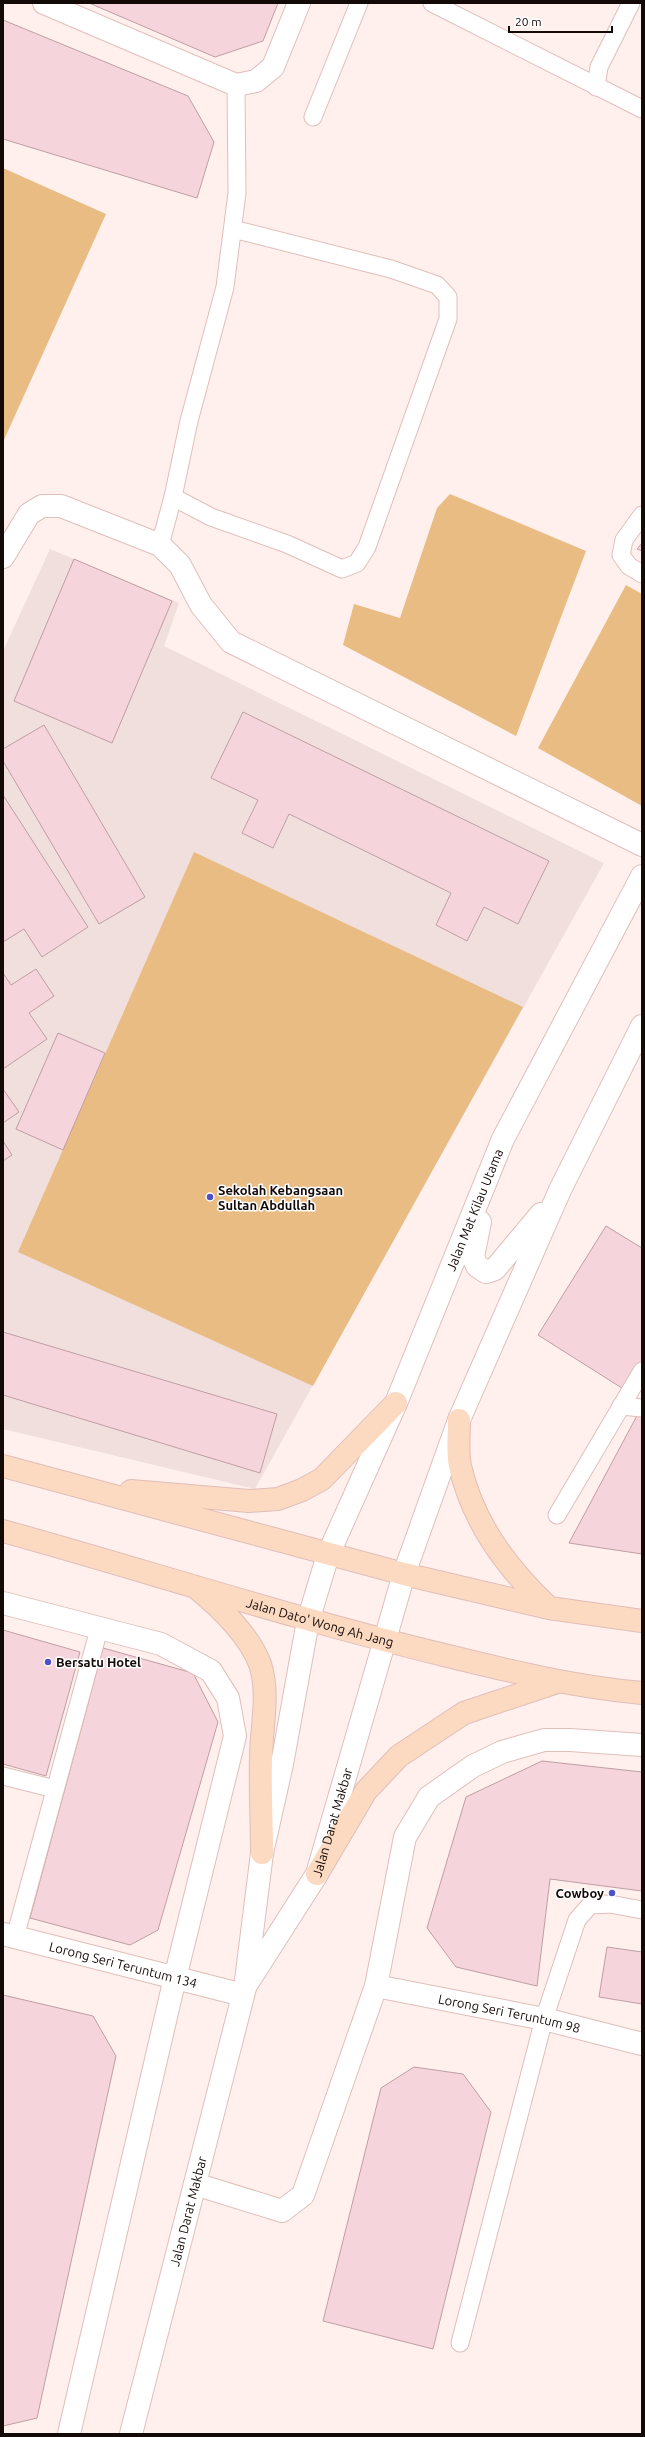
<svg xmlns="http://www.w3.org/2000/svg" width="645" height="2437" font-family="Ubuntu,sans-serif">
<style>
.built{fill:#f0dfdc}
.green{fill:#e8bc83}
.building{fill:#f5d5db;stroke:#bf9ea4}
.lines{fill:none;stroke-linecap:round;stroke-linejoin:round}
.service-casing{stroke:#e0beb9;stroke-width:19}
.minor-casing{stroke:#e0beb9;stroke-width:24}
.tertiary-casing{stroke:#e0beb9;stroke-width:24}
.secondary-casing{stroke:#e0beb9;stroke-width:24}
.service{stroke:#fff;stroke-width:17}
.minor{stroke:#fff;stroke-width:22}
.tertiary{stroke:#fff;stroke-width:22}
.secondary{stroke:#fcd9c1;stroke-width:22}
.poi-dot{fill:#4e50c6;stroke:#fff;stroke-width:1.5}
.labels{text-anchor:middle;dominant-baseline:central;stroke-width:3;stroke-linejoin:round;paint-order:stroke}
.poi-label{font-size:13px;font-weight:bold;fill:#130907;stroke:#fff;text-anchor:start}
.street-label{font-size:13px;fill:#130907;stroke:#fff}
</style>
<rect width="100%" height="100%" fill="#fff0ee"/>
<path class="built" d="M50,549L179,603L164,646L604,863L255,1489L3,1429V651Z"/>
<g class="green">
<path d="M3,168L106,214L3,442Z"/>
<path d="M450,494L586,551L516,736L343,645L354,604L400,618L437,508Z"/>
<path d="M626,585L642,594V806L538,748Z"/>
<path d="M194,852L523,1007L313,1386L18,1252Z"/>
</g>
<g class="building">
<path d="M89,3H278L263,41L215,57Z"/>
<path d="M3,20L188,96L214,142L197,198L3,139Z"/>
<path d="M642,543V551L637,549Z"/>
<path d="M74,559L172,601L112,743L14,701Z"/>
<path d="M243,712L549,861L518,924L484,907L467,941L436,925L451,893L289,814L273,848L242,833L258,800L211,778Z"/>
<path d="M44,725L145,897L99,924L3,761V749Z"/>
<path d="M3,795L88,927L42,957L24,929L3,942Z"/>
<path d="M36,969L54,996L29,1013L47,1039L3,1069V973L11,985Z"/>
<path d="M58,1033L105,1053L63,1150L16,1129Z"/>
<path d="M3,1089L19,1112L3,1123Z"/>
<path d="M3,1141L12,1155L3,1161Z"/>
<path d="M606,1226L642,1248V1362L625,1390L538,1335Z"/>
<path d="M3,1332L277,1414L260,1473L3,1395Z"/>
<path d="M640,1410H642V1554L569,1543Z"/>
<path d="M3,1630L80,1652L46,1776L3,1764Z"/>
<path d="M103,1648L193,1673L218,1722L158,1930L130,1945L30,1918Z"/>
<path d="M542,1761L642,1772V1891L550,1879L537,1986L456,1967L427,1928L466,1797Z"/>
<path d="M607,1947L642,1952V2004L599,1997Z"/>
<path d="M3,1995L93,2016L116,2056L37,2418L3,2426Z"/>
<path d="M414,2067L463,2074L491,2112L433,2349L323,2321L381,2088Z"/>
</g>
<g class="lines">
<g class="service-casing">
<g id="service">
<path d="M432,3L642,109"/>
<path d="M596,87L599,67L631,3"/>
<path d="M313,117L359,3"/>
<path d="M173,497L211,517L287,544L342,569L357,563L367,547L448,319V297L437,285L391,269L233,229"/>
<path d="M642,515L624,540L621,555L629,566L642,574"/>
<path d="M160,545L173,497L189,421L225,287L237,193L236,85"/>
<path d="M621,1406L642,1408"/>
<path d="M557,1515L642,1371"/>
<path d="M3,1776L55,1789"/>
<path d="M15,1937L99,1629"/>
<path d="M460,2343L544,2019L577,1920L590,1905L610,1904L642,1910"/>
</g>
</g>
<g class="minor-casing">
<g id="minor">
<path d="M44,3L236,85L256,81L273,67L299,3"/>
<path d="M3,557L29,514L42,506H61L160,545L180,565L201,605L231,642L642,845"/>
<path d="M3,1603L161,1644L211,1671L228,1698L235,1736L175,1978L69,2434"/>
<path id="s1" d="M3,1934L243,1995"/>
<path id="s2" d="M376,1986L544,2019L642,2044"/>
<path d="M195,2184L282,2211L303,2195L376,1986L405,1837L429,1797L473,1766L502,1752L544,1740H570L642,1745"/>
</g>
</g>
<g class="tertiary-casing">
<g id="tertiary">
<path d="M480,1222L473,1257L477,1266L486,1272L495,1269L541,1214"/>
<path id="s3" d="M248,1982L317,1874L404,1574L459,1420L560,1190L642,1026"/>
<path id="s4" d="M131,2434L245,1988L262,1853L282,1764L308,1621L328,1555L396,1403L503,1139L642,876"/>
</g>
</g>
<g class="secondary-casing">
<g id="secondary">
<path d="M459,1420C459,1435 457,1452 460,1466C473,1523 507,1568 548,1607"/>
<path d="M3,1466L404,1574L549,1608L642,1621"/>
<path d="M131,1491L249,1501L278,1499L302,1490L322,1479L396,1403"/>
<path id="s5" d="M3,1531C150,1572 295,1619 444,1655C509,1671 574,1687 642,1693"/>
<path d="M200,1591C222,1609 250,1637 260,1664C270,1694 261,1728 261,1758C260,1790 262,1822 262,1853"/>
<path d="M317,1874L366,1791L399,1756L464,1713L557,1682"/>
</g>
</g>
<use href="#service" class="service"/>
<use href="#minor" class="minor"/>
<use href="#tertiary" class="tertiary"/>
<use href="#secondary" class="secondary"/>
</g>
<g class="poi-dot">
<circle cx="210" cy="1197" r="4"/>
<circle cx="48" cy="1662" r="4"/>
<circle cx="612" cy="1893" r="4"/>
</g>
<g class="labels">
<g class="poi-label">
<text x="218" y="1190">Sekolah Kebangsaan<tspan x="218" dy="15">Sultan Abdullah</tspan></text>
<text x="56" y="1662">Bersatu Hotel</text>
<text x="604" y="1893" text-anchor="end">Cowboy</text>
</g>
<g class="street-label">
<text stroke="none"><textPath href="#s4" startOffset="1277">Jalan Mat Kilau Utama</textPath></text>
<text stroke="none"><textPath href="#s5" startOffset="330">Jalan Dato' Wong Ah Jang</textPath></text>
<text stroke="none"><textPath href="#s3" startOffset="182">Jalan Darat Makbar</textPath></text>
<text stroke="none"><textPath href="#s1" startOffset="124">Lorong Seri Teruntum 134</textPath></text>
<text stroke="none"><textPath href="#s2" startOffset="136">Lorong Seri Teruntum 98</textPath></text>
<text stroke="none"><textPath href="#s4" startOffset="230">Jalan Darat Makbar</textPath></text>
</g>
</g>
<rect width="645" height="2437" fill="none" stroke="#130907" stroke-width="8"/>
<path d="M509 26v6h103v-6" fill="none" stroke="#130907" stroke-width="2"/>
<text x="515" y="26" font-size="12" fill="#130907" stroke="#ffffff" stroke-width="3" paint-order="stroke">20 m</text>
</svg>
